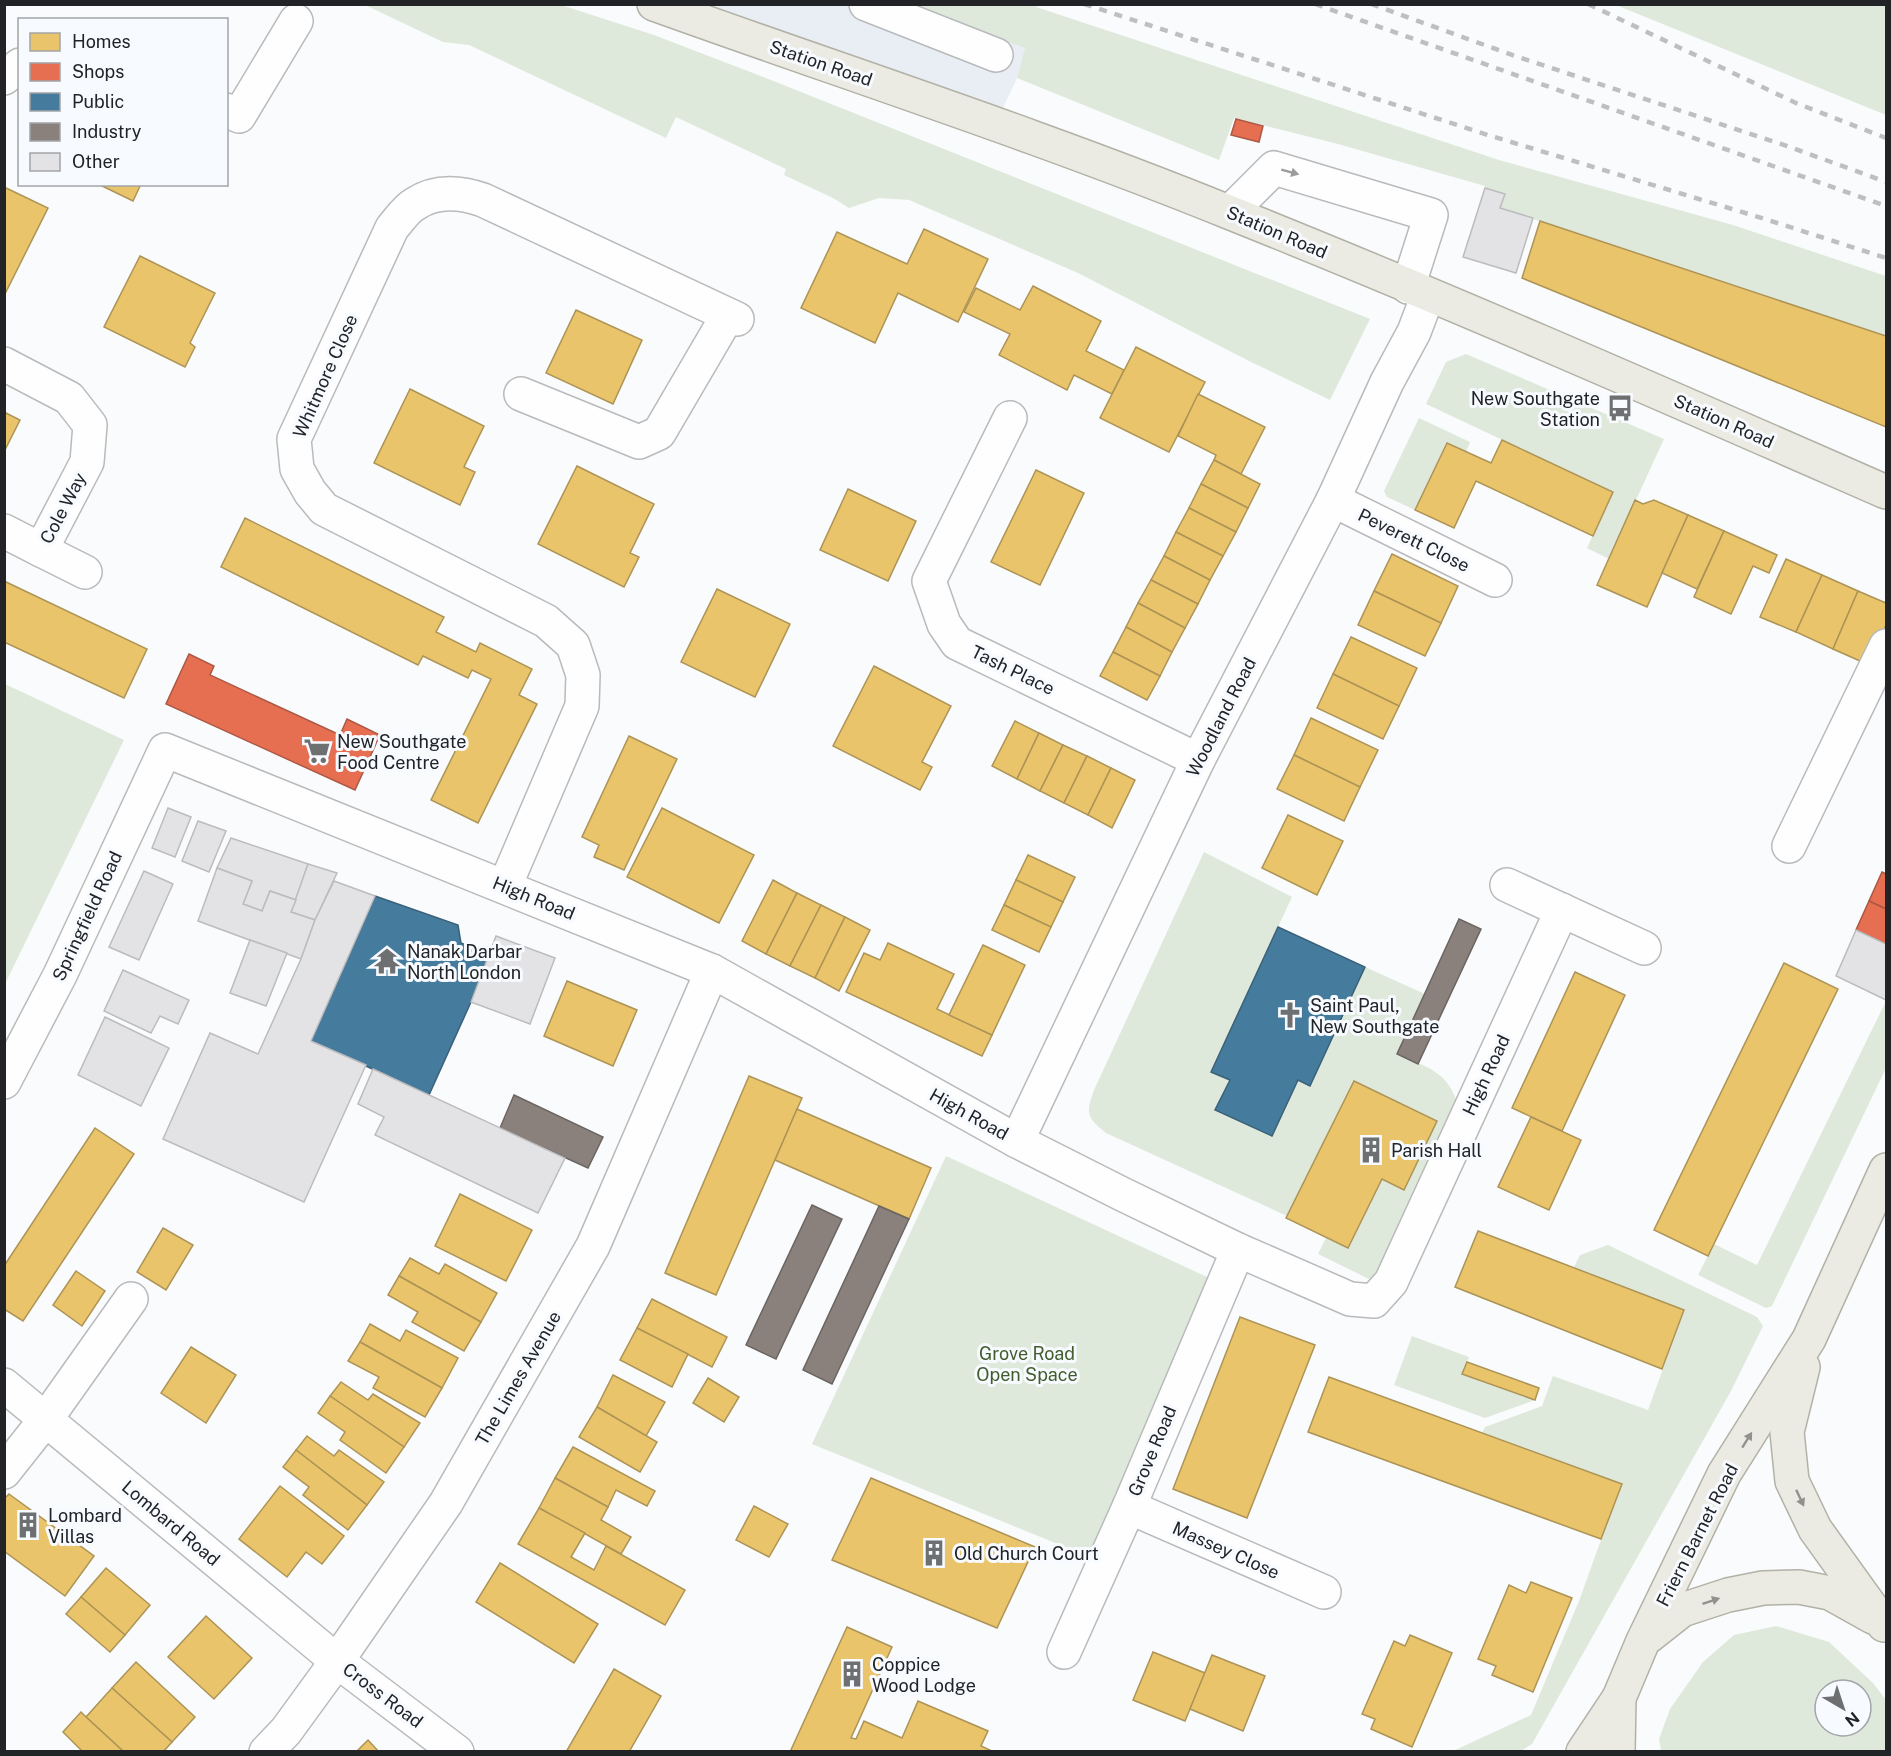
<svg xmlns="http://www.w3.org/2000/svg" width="1891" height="1756" font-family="'Public Sans',sans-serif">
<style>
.built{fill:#e9eef5}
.green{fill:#dfe9db;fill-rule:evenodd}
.homes{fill:#e9c46a;stroke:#ad9456;stroke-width:1.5}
.shops{fill:#e76f51;stroke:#ac5844;stroke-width:1.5}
.public{fill:#457b9d;stroke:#3a6179;stroke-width:1.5}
.industry{fill:#8a817c;stroke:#6b6562;stroke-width:1.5}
.building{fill:#e3e3e5;stroke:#bcbcbe;stroke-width:1.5}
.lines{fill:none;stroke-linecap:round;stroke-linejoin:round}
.minor-casing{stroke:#b8babc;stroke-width:36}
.major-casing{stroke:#b2b1a5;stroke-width:36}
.minor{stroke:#fefeff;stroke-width:33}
.major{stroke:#ebebe4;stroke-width:33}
.rail{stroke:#bebfbf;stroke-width:4.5;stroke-dasharray:8 8;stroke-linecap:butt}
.oneway{fill:#9b9b9d}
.oneway2{fill:#91918e}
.labels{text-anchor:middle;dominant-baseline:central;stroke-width:6;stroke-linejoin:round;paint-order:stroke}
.street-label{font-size:18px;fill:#222326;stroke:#f7faff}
.poi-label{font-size:18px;fill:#222326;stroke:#f7faff;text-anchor:start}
.park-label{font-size:18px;fill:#415d2c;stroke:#f7faff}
</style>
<rect width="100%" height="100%" fill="#f9fbfd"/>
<path class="built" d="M654,5H1038L1017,78L995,125Z"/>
<g class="green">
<path d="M365,5H561L654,35L771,80L1370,319L1330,400L1249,361L1078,273L909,200L879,198L849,208L833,198L784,175L786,169L676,117L666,138L469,45L443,42Z"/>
<path d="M906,5H1030L1499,160L1733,225L1886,276V336L1500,208L1504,195L1485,188V186L1338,144L1234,118L1219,160L1017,78L1025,48Z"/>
<path d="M1616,5H1886V115Z"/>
<path d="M1466,354L1664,439L1609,559L1587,548L1613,492L1426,404L1446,362Z"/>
<path d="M1419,418L1470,442L1466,452L1446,443L1415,510L1387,497L1384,491Z"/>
<path d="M5,684L124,740L5,984Z"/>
<path d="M1204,852L1292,897L1211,1072L1230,1080L1216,1110L1272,1136L1298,1080L1310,1086L1365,967L1425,994L1397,1054C1426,1067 1446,1070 1457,1102L1377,1283L1318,1254L1326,1238L1348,1248L1382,1179L1404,1189L1437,1121L1354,1081L1287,1216L1106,1133C1086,1117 1086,1113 1094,1090Z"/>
<path d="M1886,1001V1068L1772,1306L1766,1308L1698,1275L1714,1244L1757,1265Z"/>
<path d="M946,1156L1233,1289L1107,1564L812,1444Z"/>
<path d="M1608,1245L1757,1317L1763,1326L1731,1391L1532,1744L1521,1751L1451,1752L1531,1715L1579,1601L1621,1484L1482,1433L1485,1427L1542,1406L1553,1376L1648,1410L1684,1311L1573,1269L1580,1255Z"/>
<path d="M1412,1336L1469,1357L1463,1374L1535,1400L1485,1418L1394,1385Z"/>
<path d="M1776,1626L1829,1642L1873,1683L1886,1700V1751H1661L1659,1739L1670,1709L1703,1662L1734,1635ZM1825,1690H1861V1726H1825Z"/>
</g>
<g class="homes">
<path d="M98,184H141L133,201Z"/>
<path d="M4,187L48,208L4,296Z"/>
<path d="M1540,221L1886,336V427L1522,278Z"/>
<path d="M924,229L988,259L958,322L898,293L875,343L801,308L837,232L907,264Z"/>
<path d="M140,256L215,293L190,343L195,347L185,367L104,327Z"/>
<path d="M1033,286L1101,321L1086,351L1124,370L1112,394L1074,375L1067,390L999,355L1010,334L964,312L976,288L1020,310Z"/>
<path d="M576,310L642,340L613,404L546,373Z"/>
<path d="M1136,347L1205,382L1169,452L1100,418Z"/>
<path d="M410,389L484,426L464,467L475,472L460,505L374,463Z"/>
<path d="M1198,394L1265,427L1241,474L1214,460L1216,455L1178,436Z"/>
<path d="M4,412L20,420L4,452Z"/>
<path d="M1502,440L1613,492L1593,536L1476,481L1454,528L1415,510L1447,443L1491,463Z"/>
<path d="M1214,460L1260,484L1248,508L1201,484Z"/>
<path d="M577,466L654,504L630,553L639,557L624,587L538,544Z"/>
<path d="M1036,470L1084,493L1040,585L991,562Z"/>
<path d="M1201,484L1248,508L1236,532L1189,508Z"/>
<path d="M848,489L916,521L888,581L820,550Z"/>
<path d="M1635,500L1643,504L1654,500L1688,515L1647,607L1597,585Z"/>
<path d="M1189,508L1236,532L1223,556L1176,532Z"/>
<path d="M1688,515L1724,531L1697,589L1662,573Z"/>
<path d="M245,518L444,617L436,632L476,652L480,643L532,669L519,695L537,704L478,823L431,800L491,679L472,670L468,678L423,656L418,665L221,567Z"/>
<path d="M1724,531L1777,555L1769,573L1753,566L1731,614L1694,597Z"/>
<path d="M1176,532L1223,556L1210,580L1164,556Z"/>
<path d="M1392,554L1458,586L1441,623L1374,591Z"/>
<path d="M1164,556L1210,580L1198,604L1151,580Z"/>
<path d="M1786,559L1822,575L1796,632L1760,617Z"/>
<path d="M1822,575L1858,591L1833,649L1796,632Z"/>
<path d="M1151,580L1198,604L1185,628L1138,603Z"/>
<path d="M4,581L147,649L124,698L4,642Z"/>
<path d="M717,589L790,624L755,697L681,662Z"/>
<path d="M1374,591L1441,623L1425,656L1358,625Z"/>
<path d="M1858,591L1886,603V625L1869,665L1833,649Z"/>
<path d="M1138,603L1185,628L1172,652L1126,627Z"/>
<path d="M1126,627L1172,652L1160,676L1113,652Z"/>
<path d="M1351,637L1417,668L1399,706L1333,674Z"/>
<path d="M1113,652L1160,676L1147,700L1100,676Z"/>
<path d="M874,666L951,706L922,762L932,767L920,790L833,746Z"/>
<path d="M1333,674L1399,706L1383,739L1317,708Z"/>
<path d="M1311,718L1378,750L1360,787L1294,755Z"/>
<path d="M1015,721L1039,733L1017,779L992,766Z"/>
<path d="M1039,733L1063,745L1040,791L1017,779Z"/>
<path d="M629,736L677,759L624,870L594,857L599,845L582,837Z"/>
<path d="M1063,745L1087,756L1064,803L1040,791Z"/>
<path d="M1294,755L1360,787L1344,821L1277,789Z"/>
<path d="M1087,756L1111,768L1088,815L1064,803Z"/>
<path d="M1111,768L1135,780L1112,828L1088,815Z"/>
<path d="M662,808L754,855L719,923L627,877Z"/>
<path d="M1288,815L1343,841L1317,895L1262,868Z"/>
<path d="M1028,855L1075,877L1063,902L1016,880Z"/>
<path d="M773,880L797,893L766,954L742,941Z"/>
<path d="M1016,880L1063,902L1051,927L1004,905Z"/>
<path d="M797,893L821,905L790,966L766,954Z"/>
<path d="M821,905L845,917L815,978L790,966Z"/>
<path d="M1004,905L1051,927L1039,952L992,930Z"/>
<path d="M845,917L870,930L839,991L815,978Z"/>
<path d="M888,943L954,974L937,1009L992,1035L982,1056L846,992L864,953L880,960Z"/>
<path d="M983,945L1025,965L992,1035L949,1015Z"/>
<path d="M1784,963L1838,989L1708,1256L1654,1230Z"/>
<path d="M1575,972L1625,995L1562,1131L1512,1108Z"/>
<path d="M567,981L637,1010L613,1066L544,1036Z"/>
<path d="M749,1076L802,1098L716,1295L665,1273Z"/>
<path d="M1354,1081L1437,1121L1404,1190L1382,1179L1348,1248L1286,1218Z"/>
<path d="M797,1109L931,1168L909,1219L775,1160Z"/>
<path d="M1531,1117L1581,1140L1549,1210L1498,1187Z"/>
<path d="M95,1128L134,1154L23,1321L4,1309V1266Z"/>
<path d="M460,1194L532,1230L506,1281L435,1246Z"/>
<path d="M163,1228L193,1245L166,1290L137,1272Z"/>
<path d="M1478,1231L1684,1310L1662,1369L1455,1287Z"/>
<path d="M410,1258L439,1274L445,1264L497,1293L481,1322L399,1276Z"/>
<path d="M76,1271L105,1291L82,1326L53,1305Z"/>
<path d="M399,1276L481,1322L464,1351L412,1322L418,1312L388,1295Z"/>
<path d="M652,1299L727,1337L712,1367L637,1328Z"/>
<path d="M1240,1317L1315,1345L1247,1518L1173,1489Z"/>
<path d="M370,1324L400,1341L406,1330L458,1358L442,1388L360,1342Z"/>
<path d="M637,1328L688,1354L672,1387L620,1360Z"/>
<path d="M360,1342L442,1388L425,1417L373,1388L379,1377L348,1361Z"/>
<path d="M191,1347L236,1375L206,1423L161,1393Z"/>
<path d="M1467,1362L1539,1388L1535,1400L1462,1374Z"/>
<path d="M613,1375L665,1402L646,1436L597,1407Z"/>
<path d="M1329,1377L1622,1484L1601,1539L1308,1432Z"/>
<path d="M708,1378L739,1397L724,1422L693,1403Z"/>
<path d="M341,1382L368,1400L373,1394L420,1423L404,1447L330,1396Z"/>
<path d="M330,1396L404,1447L386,1473L340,1440L345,1432L318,1413Z"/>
<path d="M597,1407L657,1442L640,1472L579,1437Z"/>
<path d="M307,1436L334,1456L339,1450L384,1482L367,1505L296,1450Z"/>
<path d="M573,1447L655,1491L647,1506L616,1490L608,1507L555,1478Z"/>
<path d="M296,1450L367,1505L348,1530L303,1495L309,1487L283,1467Z"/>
<path d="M555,1478L608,1507L601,1520L631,1537L621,1554L539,1508Z"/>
<path d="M871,1478L1035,1547L997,1628L832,1560Z"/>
<path d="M280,1486L344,1536L322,1564L306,1552L287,1577L239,1539Z"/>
<path d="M9,1494L94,1556L65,1596L4,1551V1499Z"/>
<path d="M754,1506L788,1524L769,1557L736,1540Z"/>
<path d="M539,1508L585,1533L571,1557L594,1570L606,1546L685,1590L665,1625L518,1544Z"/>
<path d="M500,1563L598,1624L574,1663L476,1602Z"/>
<path d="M106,1568L150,1605L125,1635L81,1597Z"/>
<path d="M1531,1582L1572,1598L1533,1692L1492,1675L1496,1666L1478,1659L1509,1585L1526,1593Z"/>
<path d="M81,1597L125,1635L110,1652L66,1614Z"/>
<path d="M206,1616L252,1658L214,1699L168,1657Z"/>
<path d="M847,1627L892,1647L851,1738L856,1739L864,1721L902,1738L918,1701L988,1731L981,1746L994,1752H790Z"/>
<path d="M1410,1635L1452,1653L1412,1747L1371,1729L1375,1719L1362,1714L1394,1641L1405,1646Z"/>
<path d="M1153,1652L1205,1673L1185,1721L1133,1700Z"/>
<path d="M1212,1655L1265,1676L1243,1731L1190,1709Z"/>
<path d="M136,1662L195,1717L172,1742L112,1688Z"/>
<path d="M614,1669L661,1696L629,1752H566Z"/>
<path d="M112,1688L172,1742L163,1752H124L86,1717Z"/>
<path d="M81,1712L86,1717L124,1752H83L63,1732Z"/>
<path d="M368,1740L379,1752H356Z"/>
</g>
<g class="shops">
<path d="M1236,119L1263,126L1259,142L1231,135Z"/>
<path d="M189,654L214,666L210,675L340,735L347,719L380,735L355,790L166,704Z"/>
<path d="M1882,872L1886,874V909L1869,901Z"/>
<path d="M1869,901L1886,909V944L1856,930Z"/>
</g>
<g class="public">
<path d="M375,896L458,925L461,943L489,955L471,1002L429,1095L311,1041Z"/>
<path d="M1278,927L1365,967L1310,1086L1298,1080L1272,1136L1215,1110L1230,1080L1211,1072Z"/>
</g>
<g class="industry">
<path d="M1459,919L1481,929L1418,1064L1397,1054Z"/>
<path d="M514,1095L603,1137L588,1168L500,1128Z"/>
<path d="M812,1205L842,1219L776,1359L746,1345Z"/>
<path d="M879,1206L909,1219L832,1384L803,1370Z"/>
</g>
<g class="building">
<path d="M1485,188L1505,194L1500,208L1533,218L1516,273L1463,257Z"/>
<path d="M168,808L191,817L175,857L152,848Z"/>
<path d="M198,821L226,831L209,872L182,861Z"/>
<path d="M231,838L308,864L296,900L270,891L262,911L243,904L252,881L217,868Z"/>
<path d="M308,864L337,873L315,920L291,912Z"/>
<path d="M217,868L252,881L243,904L262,911L270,891L296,900L291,912L315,920L301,959L198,921Z"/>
<path d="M144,871L173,884L139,960L109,947Z"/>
<path d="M334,881L375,896L311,1041L366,1065L304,1202L163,1139L210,1033L258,1054L301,959L315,920Z"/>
<path d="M1856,930L1886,944V1000L1836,976Z"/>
<path d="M496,936L555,958L530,1024L471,1002Z"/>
<path d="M250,940L287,953L266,1006L230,993Z"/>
<path d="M123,970L189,1000L178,1024L160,1016L151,1033L104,1011Z"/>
<path d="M105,1017L169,1048L141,1106L78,1075Z"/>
<path d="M373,1069L565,1158L538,1213L375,1135L384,1117L358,1104Z"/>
</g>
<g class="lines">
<g class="minor-casing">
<g id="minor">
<path d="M866,4L996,55"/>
<path d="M4,78L20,65"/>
<path d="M226,110L239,116L296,21"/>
<path d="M1230,212L1274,168L1431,215L1408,287"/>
<path d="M4,364L69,398L90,425L87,462L41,550L4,531"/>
<path d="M521,394L639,442L659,433L728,315"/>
<path d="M1010,418L929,581L944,624L957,643L1198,760"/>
<path d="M1333,500L1495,580"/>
<path d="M41,550L85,572"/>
<path d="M1789,846L1886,646"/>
<path d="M1507,885L1644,948"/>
<path d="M505,886L582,706L583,675L573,645L546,621L324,509L310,492L297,469L294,439L392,228C399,220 406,209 415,204C436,190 460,192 483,200L737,319"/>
<path d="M4,1082L60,975L165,750L712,971L1017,1141L1122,1194L1238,1250L1350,1299L1374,1301L1391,1282L1562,910"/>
<path d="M1017,1141L1198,760L1333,500L1387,382L1414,332L1428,295"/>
<path d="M4,1385L337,1661L457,1752"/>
<path d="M4,1472L46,1419L131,1299"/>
<path d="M1129,1507L1324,1592"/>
<path d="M1064,1652L1129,1507L1238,1250"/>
<path d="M266,1752L286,1731L337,1661L446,1503L593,1246L712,971"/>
</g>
</g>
<g class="major-casing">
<g id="major">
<path d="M654,4C846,73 1041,136 1231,213C1451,301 1669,397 1886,492"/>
<path d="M1803,1367L1787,1432L1792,1481L1815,1529L1884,1625"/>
<path d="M1649,1636L1682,1610L1728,1595L1763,1588L1799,1587L1830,1593L1873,1617"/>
<path d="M1583,1752L1619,1698"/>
<path d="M1618,1752L1619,1698L1643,1641L1724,1474L1809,1339L1886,1170"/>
</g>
</g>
<use href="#minor" class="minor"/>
<use href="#major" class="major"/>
<g class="rail">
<path d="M1084,4L1488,135L1765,219L1886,258"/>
<path d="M1315,4L1886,206"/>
<path d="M1371,4L1515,56L1790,147L1886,182"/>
<path d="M1588,4L1796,103L1886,138"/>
</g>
</g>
<defs><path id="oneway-solid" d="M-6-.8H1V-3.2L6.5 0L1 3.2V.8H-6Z" transform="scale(1.5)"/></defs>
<use class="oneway" href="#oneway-solid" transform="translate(1290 172) rotate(15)"/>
<g class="oneway2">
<use href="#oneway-solid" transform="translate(1747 1440) rotate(-58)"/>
<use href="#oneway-solid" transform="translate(1800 1498) rotate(65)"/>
<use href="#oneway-solid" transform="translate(1711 1601) rotate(-18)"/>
</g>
<defs>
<g id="bus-bare" transform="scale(2.07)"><path d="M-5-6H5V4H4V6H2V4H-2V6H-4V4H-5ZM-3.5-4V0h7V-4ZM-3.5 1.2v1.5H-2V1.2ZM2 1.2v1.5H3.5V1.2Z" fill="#6d6f71" stroke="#f7faff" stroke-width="2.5" paint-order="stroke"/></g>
<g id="supermarket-bare" transform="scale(2.07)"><path d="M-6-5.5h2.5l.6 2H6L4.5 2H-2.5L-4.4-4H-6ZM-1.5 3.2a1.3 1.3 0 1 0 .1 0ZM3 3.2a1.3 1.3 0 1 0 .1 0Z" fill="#6d6f71" stroke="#f7faff" stroke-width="2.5" paint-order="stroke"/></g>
<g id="temple-bare" transform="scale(2.07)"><path d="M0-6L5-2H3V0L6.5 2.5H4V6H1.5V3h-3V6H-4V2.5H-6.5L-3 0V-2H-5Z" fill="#6d6f71" stroke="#f7faff" stroke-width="2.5" paint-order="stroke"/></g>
<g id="church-bare" transform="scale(2.07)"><path d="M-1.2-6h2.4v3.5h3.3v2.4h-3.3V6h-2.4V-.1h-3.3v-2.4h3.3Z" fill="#6d6f71" stroke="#f7faff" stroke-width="2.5" paint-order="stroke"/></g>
<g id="building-bare" transform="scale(2.07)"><path d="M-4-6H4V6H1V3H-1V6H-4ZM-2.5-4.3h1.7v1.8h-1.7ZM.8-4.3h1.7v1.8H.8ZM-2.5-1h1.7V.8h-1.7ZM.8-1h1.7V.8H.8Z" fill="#6d6f71" stroke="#f7faff" stroke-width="2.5" paint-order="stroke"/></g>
</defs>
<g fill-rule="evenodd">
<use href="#bus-bare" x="1620" y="408"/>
<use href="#supermarket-bare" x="317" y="751"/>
<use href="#temple-bare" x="387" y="961"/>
<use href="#church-bare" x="1290" y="1015"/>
<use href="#building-bare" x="1371" y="1150"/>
<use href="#building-bare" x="28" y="1525"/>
<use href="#building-bare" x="934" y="1553"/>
<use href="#building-bare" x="852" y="1674"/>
</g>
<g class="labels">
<g class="street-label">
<text transform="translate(821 63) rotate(19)">Station Road</text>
<text transform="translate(1277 232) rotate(23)">Station Road</text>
<text transform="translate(325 376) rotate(-66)">Whitmore Close</text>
<text transform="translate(1724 421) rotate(24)">Station Road</text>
<text transform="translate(63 508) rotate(-62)">Cole Way</text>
<text transform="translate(1414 540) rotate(26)">Peverett Close</text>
<text transform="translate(1013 670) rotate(26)">Tash Place</text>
<text transform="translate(1221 717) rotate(-63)">Woodland Road</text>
<text transform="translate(534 898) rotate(22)">High Road</text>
<text transform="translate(87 916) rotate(-65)">Springfield Road</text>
<text transform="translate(1486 1075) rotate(-65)">High Road</text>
<text transform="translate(969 1114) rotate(29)">High Road</text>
<text transform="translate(518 1378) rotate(-60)">The Limes Avenue</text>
<text transform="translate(1152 1451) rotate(-67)">Grove Road</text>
<text transform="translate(171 1523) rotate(40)">Lombard Road</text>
<text transform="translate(1697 1535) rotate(-63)">Friern Barnet Road</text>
<text transform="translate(1226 1550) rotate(24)">Massey Close</text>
<text transform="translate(383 1695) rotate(37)">Cross Road</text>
</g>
<g class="poi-label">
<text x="1600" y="398" text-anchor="end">New Southgate<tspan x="1600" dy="21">Station</tspan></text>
<text x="337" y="741">New Southgate<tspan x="337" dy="21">Food Centre</tspan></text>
<text x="407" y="951">Nanak Darbar<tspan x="407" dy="21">North London</tspan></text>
<text x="1310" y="1005">Saint Paul,<tspan x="1310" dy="21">New Southgate</tspan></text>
<text x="1391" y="1150">Parish Hall</text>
<text x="48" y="1515">Lombard<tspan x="48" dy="21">Villas</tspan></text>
<text x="954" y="1553">Old Church Court</text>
<text x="872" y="1664">Coppice<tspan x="872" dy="21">Wood Lodge</tspan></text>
</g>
<g class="park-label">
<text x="1027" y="1353">Grove Road<tspan x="1027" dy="21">Open Space</tspan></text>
</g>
</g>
<rect width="1891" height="1756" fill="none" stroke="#222326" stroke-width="12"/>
<rect x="18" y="18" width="210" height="168" fill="#f7faff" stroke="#a2a4a8" stroke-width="1.5"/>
<rect x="30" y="33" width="30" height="18" fill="#e9c46a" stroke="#a2a4a8" stroke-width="1.5"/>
<text x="72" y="48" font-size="18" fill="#222326">Homes</text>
<rect x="30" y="63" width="30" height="18" fill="#e76f51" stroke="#a2a4a8" stroke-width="1.5"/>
<text x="72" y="78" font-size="18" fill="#222326">Shops</text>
<rect x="30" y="93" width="30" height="18" fill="#457b9d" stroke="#a2a4a8" stroke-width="1.5"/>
<text x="72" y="108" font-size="18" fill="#222326">Public</text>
<rect x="30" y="123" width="30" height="18" fill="#8a817c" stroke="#a2a4a8" stroke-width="1.5"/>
<text x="72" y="138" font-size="18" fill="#222326">Industry</text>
<rect x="30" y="153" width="30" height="18" fill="#e3e3e5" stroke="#a2a4a8" stroke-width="1.5"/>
<text x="72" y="168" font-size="18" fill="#222326">Other</text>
<g transform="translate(1843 1708) rotate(141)"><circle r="28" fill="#f7faff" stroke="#a2a4a8" stroke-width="1.5"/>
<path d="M0-4.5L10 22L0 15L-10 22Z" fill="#6d6f71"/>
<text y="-9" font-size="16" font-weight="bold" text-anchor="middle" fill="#222326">N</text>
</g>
</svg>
